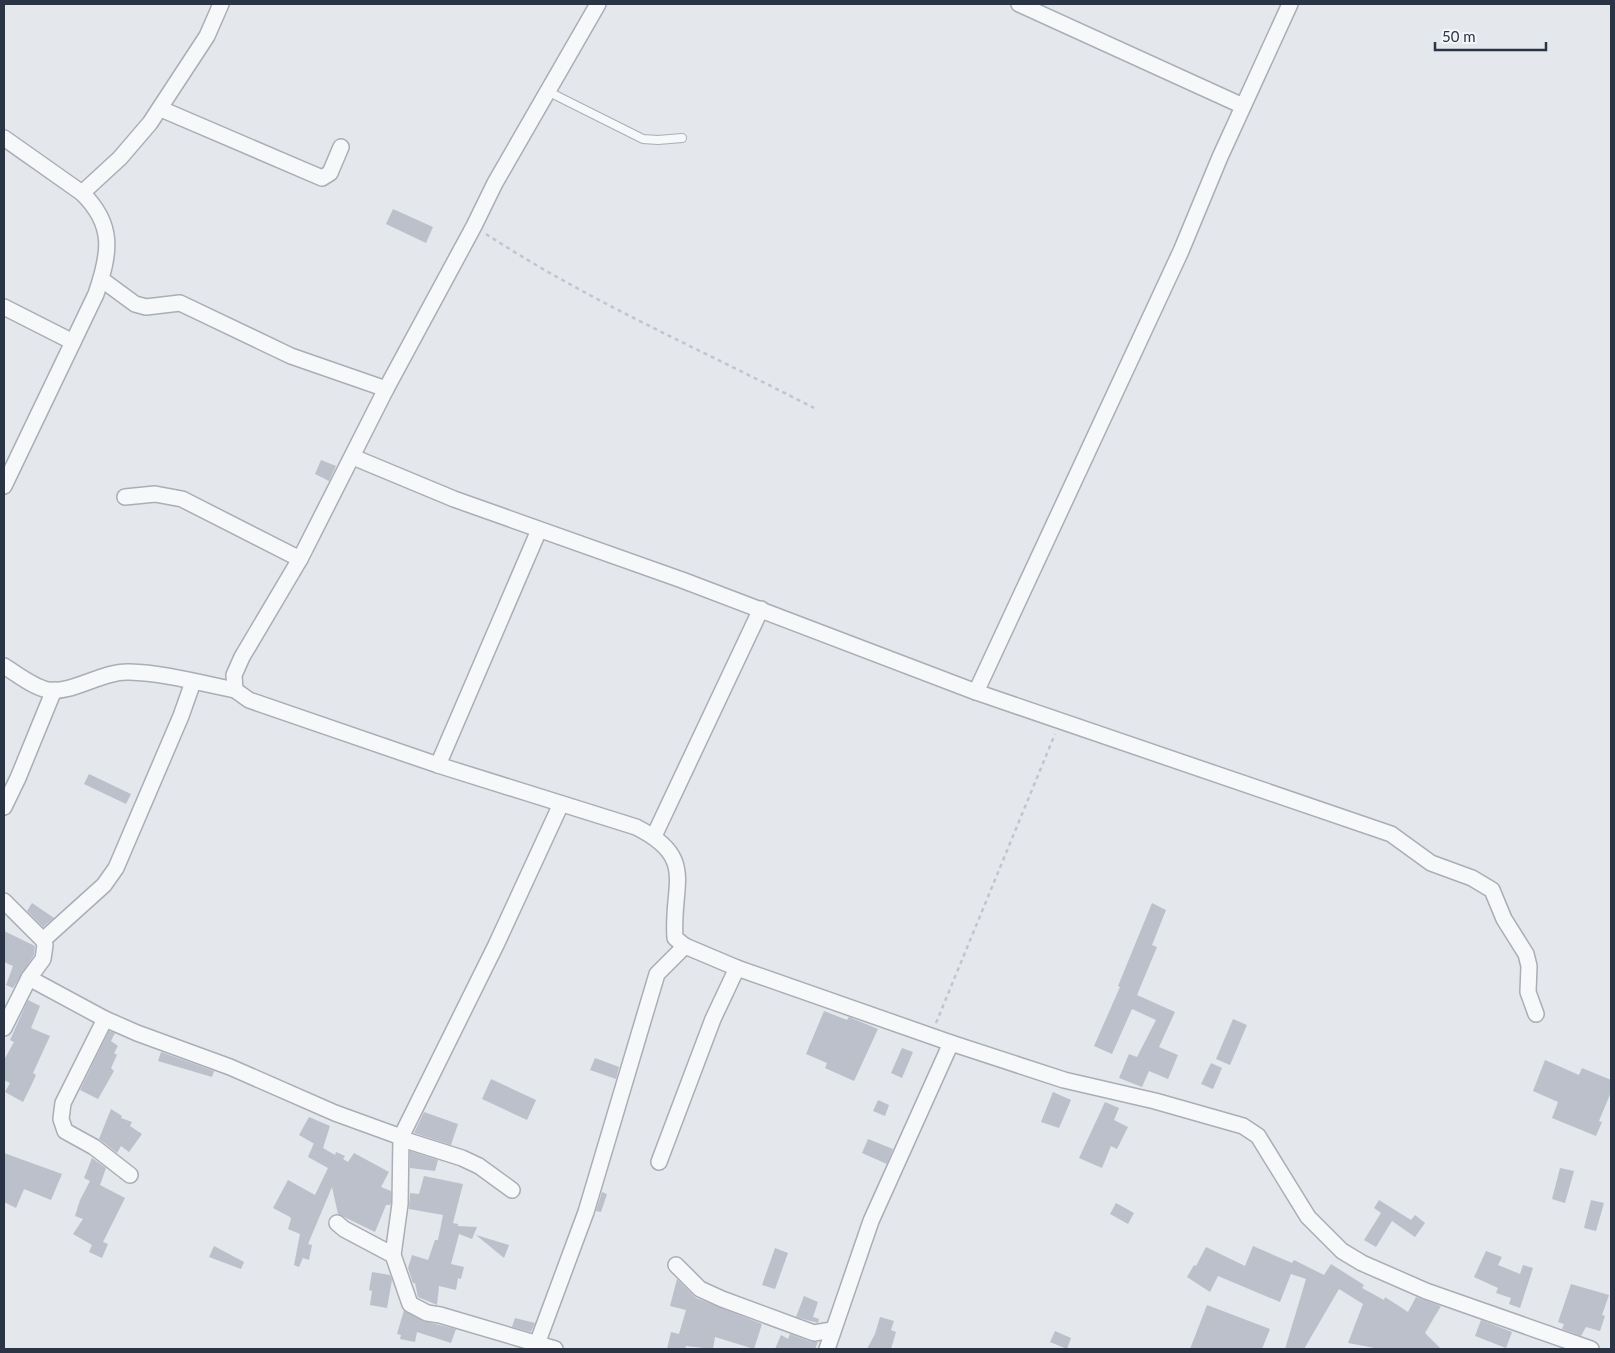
<svg xmlns="http://www.w3.org/2000/svg" width="1615" height="1353" font-family="Lato,sans-serif">
<style>
.building{fill:#bbc0ca}
.lines{fill:none;stroke-linecap:round;stroke-linejoin:round}
.lane-casing{stroke:#a9aeb7;stroke-width:10}
.street-casing{stroke:#a9aeb7;stroke-width:18}
.path{stroke:#c2c5cb;stroke-width:2.5;stroke-dasharray:4 4;stroke-linecap:butt}
.lane{stroke:#f7f8fa;stroke-width:8}
.street{stroke:#f7f8fa;stroke-width:15}
</style>
<rect width="100%" height="100%" fill="#e4e7ec"/>
<g class="building">
<path d="M393,209L433,227L426,243L386,224Z"/>
<path d="M321,460L336,466L329,481L315,474Z"/>
<path d="M89,774L131,794L126,804L84,784Z"/>
<path d="M32,903L54,918L43,927L27,911Z"/>
<path d="M1152,903L1166,910L1152,945L1157,947L1137,995L1175,1012L1159,1047L1178,1055L1168,1079L1149,1071L1142,1087L1119,1078L1129,1054L1137,1057L1156,1020L1132,1009L1112,1054L1094,1046L1120,987L1118,986Z"/>
<path d="M4,931L35,946L34,955L13,988L6,985L13,966L4,962Z"/>
<path d="M28,1000L40,1006L31,1028L50,1036L33,1073L36,1075L31,1086L23,1102L5,1092L10,1083L4,1080V1060L14,1042L10,1040Z"/>
<path d="M824,1011L847,1020L849,1017L878,1029L854,1081L825,1068L827,1063L806,1054Z"/>
<path d="M1233,1019L1247,1025L1230,1065L1216,1059Z"/>
<path d="M109,1031L115,1033L111,1041L118,1046L114,1053L117,1055L111,1068L114,1071L98,1099L80,1090Z"/>
<path d="M902,1048L913,1052L902,1078L891,1073Z"/>
<path d="M161,1052L214,1071L212,1077L158,1061Z"/>
<path d="M595,1058L619,1067L616,1079L590,1070Z"/>
<path d="M1545,1060L1579,1075L1582,1068L1611,1080V1092L1599,1121L1602,1122L1596,1136L1552,1118L1558,1102L1533,1091Z"/>
<path d="M1211,1063L1222,1068L1213,1089L1201,1084Z"/>
<path d="M491,1079L536,1100L527,1120L482,1099Z"/>
<path d="M1053,1092L1071,1100L1059,1128L1041,1122Z"/>
<path d="M878,1100L889,1105L885,1116L873,1111Z"/>
<path d="M1105,1102L1119,1108L1114,1120L1128,1127L1117,1149L1111,1146L1102,1168L1079,1158Z"/>
<path d="M111,1109L122,1116L121,1118L132,1122L130,1126L142,1134L129,1152L121,1146L117,1153L99,1139Z"/>
<path d="M424,1112L458,1124L451,1145L414,1133Z"/>
<path d="M309,1117L330,1126L323,1148L335,1155L336,1152L345,1156L343,1159L348,1162L354,1153L389,1172L381,1187L391,1191V1203L390,1205H386L375,1232L338,1214L332,1187L308,1244L312,1245L309,1260L303,1258L299,1267L294,1265L300,1234L288,1229L291,1219L290,1217L273,1208L288,1180L315,1195L328,1168L308,1157L314,1143L318,1146L299,1135Z"/>
<path d="M868,1139L893,1149L887,1164L862,1153Z"/>
<path d="M410,1151L438,1160L435,1171L410,1168Z"/>
<path d="M4,1153L62,1174L51,1200L24,1189L16,1208L4,1202Z"/>
<path d="M92,1158L106,1168L100,1185L125,1198L103,1242L108,1244L102,1258L89,1252L92,1245L73,1234L83,1219L75,1216L80,1200L90,1181L84,1178Z"/>
<path d="M1560,1168L1574,1171L1565,1203L1552,1199Z"/>
<path d="M424,1176L463,1184L453,1223L458,1224V1226L477,1227L472,1239L459,1234L451,1264L464,1267L461,1279L458,1278L456,1290L439,1286L437,1305L418,1297L415,1283H413L408,1268L412,1255L428,1260L435,1240H438L443,1215L409,1209L410,1193L419,1194Z"/>
<path d="M602,1192L607,1194L601,1212L596,1211Z"/>
<path d="M1379,1200L1411,1220L1415,1215L1425,1223L1415,1237L1392,1221L1376,1247L1364,1240L1381,1213L1374,1208Z"/>
<path d="M1591,1200L1604,1203L1596,1231L1584,1228Z"/>
<path d="M1116,1203L1134,1213L1128,1224L1110,1214Z"/>
<path d="M476,1235L509,1245L504,1258Z"/>
<path d="M214,1246L244,1262L241,1269L209,1257Z"/>
<path d="M1253,1246L1292,1263L1294,1260L1324,1275L1331,1264L1364,1285L1362,1288L1384,1300L1385,1297L1408,1312L1416,1297L1441,1306L1425,1333L1441,1349H1380L1348,1343L1363,1304L1339,1289L1304,1349H1285L1306,1279L1291,1274L1280,1302L1218,1276L1210,1292L1187,1277L1194,1265L1196,1266L1206,1247L1245,1266Z"/>
<path d="M775,1248L788,1253L775,1289L762,1285Z"/>
<path d="M1486,1251L1502,1257L1498,1265L1520,1274L1523,1265L1533,1268L1520,1308L1509,1304L1511,1298L1496,1293L1498,1288L1474,1277Z"/>
<path d="M372,1272L390,1275L392,1280L387,1308L370,1305L372,1291L369,1290Z"/>
<path d="M677,1279L696,1298L762,1324L754,1349L715,1337L713,1349L686,1346L685,1349H667L671,1332L679,1334L686,1310L670,1306Z"/>
<path d="M1571,1284L1609,1295L1602,1315L1605,1316L1600,1331L1586,1327L1581,1336L1562,1329L1564,1324L1558,1322Z"/>
<path d="M804,1296L818,1302L813,1317L819,1319L818,1323L796,1317Z"/>
<path d="M1207,1305L1270,1329L1262,1349H1190Z"/>
<path d="M404,1310L423,1321L456,1329L451,1343L417,1332L415,1342L400,1339L401,1335L397,1334Z"/>
<path d="M880,1317L894,1321L891,1330L896,1332L891,1349H867L875,1334Z"/>
<path d="M515,1318L535,1323L531,1332L512,1327Z"/>
<path d="M1481,1320L1512,1332L1506,1348L1475,1336Z"/>
<path d="M1055,1331L1071,1338L1067,1349L1050,1342Z"/>
<path d="M790,1334L811,1342H818L815,1349H775L781,1335L788,1339Z"/>
</g>
<g class="lines">
<g class="lane-casing">
<path id="lane" d="M547,91L643,139L658,140L682,138"/>
</g>
<g class="street-casing">
<g id="street">
<path d="M598,4L495,183L474,226L386,389L300,559L242,657L234,675L235,690L249,700L438,765L636,827C698,858 671,884 675,938L685,946L737,968L951,1043L1064,1080L1155,1101L1243,1126L1258,1136L1308,1217L1342,1251L1362,1263L1426,1291L1591,1349"/>
<path d="M1019,4L1243,106"/>
<path d="M161,109L322,178L330,173L341,147"/>
<path d="M4,138L82,193C115,225 110,253 96,294L4,486"/>
<path d="M82,193L120,158L150,123L207,36L221,4"/>
<path d="M101,279L135,304L146,307L180,303L291,356L386,389"/>
<path d="M4,307L73,342"/>
<path d="M353,457L454,499L682,580L976,692L1391,834L1431,863L1472,878L1492,890L1504,919L1526,954L1529,966L1528,992L1536,1014"/>
<path d="M125,497L155,494L182,499L300,559"/>
<path d="M4,666C17,674 33,687 48,690C72,694 102,671 129,672C165,673 200,683 235,690"/>
<path d="M976,692L1181,251L1220,157L1290,4"/>
<path d="M438,765L539,530"/>
<path d="M4,807L18,778L54,690"/>
<path d="M654,836L761,609"/>
<path d="M4,901L43,940L45,945L43,959L29,978L4,1028"/>
<path d="M43,940L104,885L116,868L181,716L193,682"/>
<path d="M29,978L105,1019L137,1033L230,1067L335,1113L401,1137"/>
<path d="M105,1019L63,1103L61,1119L65,1131L94,1147L130,1175"/>
<path d="M402,1139L462,1158L479,1166L512,1190"/>
<path d="M659,1162L713,1019L737,968"/>
<path d="M337,1223L344,1229L393,1255"/>
<path d="M676,1265L700,1289L722,1299L814,1333L832,1330"/>
<path d="M537,1344L586,1212L657,974L685,946"/>
<path d="M555,1349L440,1315L427,1313L410,1304L393,1255L400,1204L401,1137L496,945L561,804"/>
<path d="M827,1349L871,1221L951,1043"/>
</g>
</g>
<g class="path">
<path d="M486,234C590,302 704,351 814,408"/>
<path d="M936,1023L1055,734"/>
</g>
<use href="#lane" class="lane"/>
<use href="#street" class="street"/>
</g>
<rect width="1615" height="1353" fill="none" stroke="#2b3445" stroke-width="10"/>
<path d="M1435 42v8h111v-8" fill="none" stroke="#2b3445" stroke-width="2.5"/>
<text x="1442" y="42" font-size="15" fill="#2b3445" stroke="#f4f6f9" stroke-width="4" paint-order="stroke">50 m</text>
</svg>
